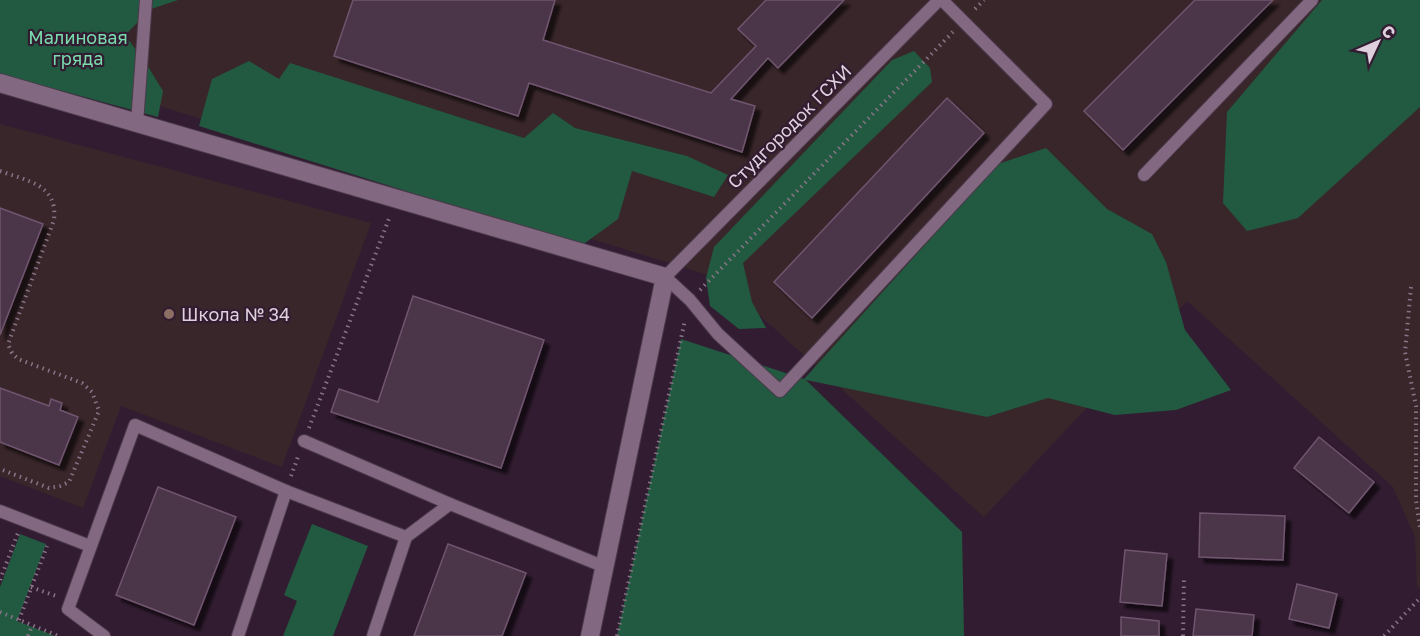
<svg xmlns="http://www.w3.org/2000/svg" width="1420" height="636" font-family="'Golos Text',sans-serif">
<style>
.education{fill:#39262a}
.green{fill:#215a40}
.building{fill:#4c344a;stroke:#6f556e;stroke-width:1.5;filter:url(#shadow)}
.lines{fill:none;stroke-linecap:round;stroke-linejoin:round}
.service-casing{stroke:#4c3a4c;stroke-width:14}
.minor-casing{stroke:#4c3a4c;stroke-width:20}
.path{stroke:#877486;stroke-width:4;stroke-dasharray:1.5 4.5;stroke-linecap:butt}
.service{stroke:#836881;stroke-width:12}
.minor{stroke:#836881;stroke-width:18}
.education-dot{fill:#8d6e63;stroke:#321c31;stroke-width:2}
.labels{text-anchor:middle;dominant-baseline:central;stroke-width:4.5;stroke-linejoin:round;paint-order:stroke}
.park-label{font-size:18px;fill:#7adbac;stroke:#321c31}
.street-label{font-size:18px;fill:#dfd0de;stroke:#321c31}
.poi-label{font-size:18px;fill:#dfd0de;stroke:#321c31;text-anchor:start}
</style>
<defs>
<filter id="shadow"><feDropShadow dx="5.5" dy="5.5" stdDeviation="1.5" flood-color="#0009"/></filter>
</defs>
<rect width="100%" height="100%" fill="#321c31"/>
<g class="education">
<path d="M117,0H1420V586L1417,589L1415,537L1393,487L1187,301L984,517L718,278L98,87Z"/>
<path d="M0,124L371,223L282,467L121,406L83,508L0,476Z"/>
</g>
<g class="green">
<path d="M0,0H178L151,9L125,35L147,65L163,91L158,117L0,74Z"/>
<path d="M1322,0H1420V107L1298,218L1247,231L1223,203L1227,112Z"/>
<path d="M914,51L930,68L932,82L743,263L752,302L766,328L739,329L710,306L706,278L714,247L892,60Z"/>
<path d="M249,61L279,79L290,63L524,138L553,113L575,128L687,156L728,175L714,197L632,171L618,219L581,246L199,126L212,79Z"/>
<path d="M1046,148L1107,209L1152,234L1166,262L1185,330L1231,390L1176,410L1115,415L1048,398L987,417L806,380L962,532L964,636H617L681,339L804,379L998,164Z"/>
<path d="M312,524L368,546L333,636H283L297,601L284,595Z"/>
<path d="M20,534L46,544L17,621L55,636H0V587Z"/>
</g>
<g class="building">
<path d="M353,0H555L543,40L711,93L756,46L738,29L766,0H844L778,68L768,58L731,99L755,106L742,152L529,83L518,116L334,56Z"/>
<path d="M1195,0H1273L1123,150L1084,111Z"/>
<path d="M947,98L984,133L812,318L774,282Z"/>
<path d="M0,208L43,224L0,335Z"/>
<path d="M413,296L544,340L501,468L331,412L339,389L378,402Z"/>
<path d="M0,388L49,406L51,399L62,403L60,410L78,417L59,465L0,442Z"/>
<path d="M1319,437L1374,482L1349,513L1294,468Z"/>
<path d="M158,487L236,517L194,625L116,595Z"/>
<path d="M1200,513L1285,516L1283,560L1199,557Z"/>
<path d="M448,544L526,573L502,636H414Z"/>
<path d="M1125,550L1167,554L1162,606L1120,602Z"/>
<path d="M1297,584L1337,594L1329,628L1289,619Z"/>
<path d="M1196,609L1254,615L1252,636H1193Z"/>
<path d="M1121,617L1159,621V636H1121Z"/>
</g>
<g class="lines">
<g class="service-casing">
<g id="service">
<path d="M939,0L665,277L690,300L718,334L780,391L1046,104L942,0"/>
<path d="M137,123L146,0"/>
<path d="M1144,175L1312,0"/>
<path d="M304,441L450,504"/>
<path d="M286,491L406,537L373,636"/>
<path d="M0,511L90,546"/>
<path d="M406,537L450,504L605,567"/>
<path d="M104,636L68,609L135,425L286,491L238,636"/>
</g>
</g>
<g class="minor-casing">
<path id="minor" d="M0,83L665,277L590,636"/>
</g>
<g class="path">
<path d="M975,9L984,0"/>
<path d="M0,171C27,181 58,184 54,220L8,344L12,353L18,359L82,383L92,392L99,411L69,482L60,486L49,488L0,469"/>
<path d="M1411,287L1405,352L1416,406V500L1420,528"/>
<path d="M700,290L953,32"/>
<path d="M309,428L390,216"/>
<path d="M291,476L299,454"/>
<path d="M0,580L18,533"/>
<path d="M31,587L56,596"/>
<path d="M0,612L58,636"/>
<path d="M19,620L47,546"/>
<path d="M28,636L32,626"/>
<path d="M617,636L685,320"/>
<path d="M1183,636L1184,578"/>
<path d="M1384,636L1420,598"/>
</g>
<use href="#service" class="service"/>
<use href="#minor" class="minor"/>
</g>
<circle class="education-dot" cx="169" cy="314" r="6"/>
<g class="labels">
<g class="park-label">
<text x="78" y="37">Малиновая<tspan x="78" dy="21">гряда</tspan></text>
</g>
<g class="street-label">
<text transform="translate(789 126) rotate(-45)">Студгородок ГСХИ</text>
</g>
<g class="poi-label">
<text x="181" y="314">Школа № 34</text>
</g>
</g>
<g transform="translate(1378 42) rotate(46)" stroke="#321c31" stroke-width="4.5" paint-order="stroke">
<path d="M0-4.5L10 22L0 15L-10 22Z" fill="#dfd0de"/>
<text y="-9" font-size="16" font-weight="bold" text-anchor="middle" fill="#dfd0de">С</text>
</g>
</svg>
